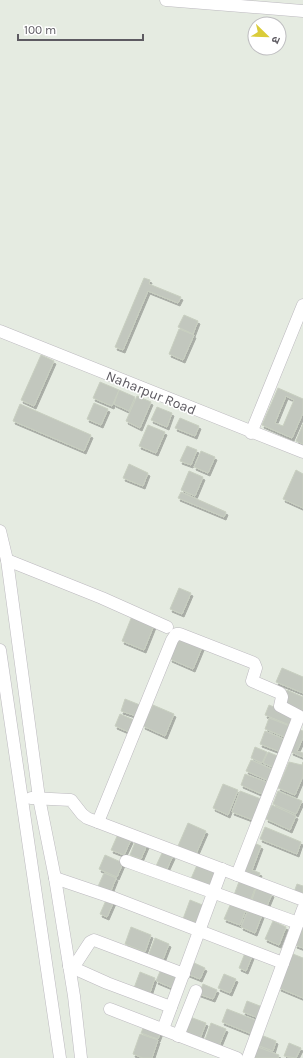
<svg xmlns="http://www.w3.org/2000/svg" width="303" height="1058" font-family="Karla,'Noto Sans Devanagari',sans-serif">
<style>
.building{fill:#c2c7be;stroke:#c8cfc0;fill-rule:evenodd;filter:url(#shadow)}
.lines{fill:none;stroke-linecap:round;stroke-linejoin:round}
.minor-casing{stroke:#bcb9bf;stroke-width:13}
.minor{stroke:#fff;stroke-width:12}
.labels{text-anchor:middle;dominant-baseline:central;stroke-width:3;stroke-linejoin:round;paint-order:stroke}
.street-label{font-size:14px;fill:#5d5a61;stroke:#fff}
</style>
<defs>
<filter id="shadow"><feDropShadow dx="2" dy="3" stdDeviation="0" flood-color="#0004"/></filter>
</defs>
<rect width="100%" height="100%" fill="#e5ebe1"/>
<g class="building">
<path d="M144,278L150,280L149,284L181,297L178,303L148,291L123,350L115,347Z"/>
<path d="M184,315L198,321L193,334L178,327Z"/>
<path d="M179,329L194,335L183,360L169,354Z"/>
<path d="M41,355L54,361L34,406L21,400Z"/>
<path d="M100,382L119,390L112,406L93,398Z"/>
<path d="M278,388L303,399V413L292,438L262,425ZM286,396L294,400L283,426L275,423Z"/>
<path d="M119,390L135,397L129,411L114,404Z"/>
<path d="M137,396L151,402L140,428L126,421Z"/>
<path d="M94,403L108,409L101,425L87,419Z"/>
<path d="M20,404L91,435L84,451L13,421Z"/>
<path d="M157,407L172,413L167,427L151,420Z"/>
<path d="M180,418L199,426L195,436L175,428Z"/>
<path d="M303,424V444L296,441Z"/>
<path d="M148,425L165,432L156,453L139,446Z"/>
<path d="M187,446L197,450L191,465L180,461Z"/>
<path d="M201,451L215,457L208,473L194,467Z"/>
<path d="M129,464L148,473L143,486L123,478Z"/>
<path d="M296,470L303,474V508L283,499Z"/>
<path d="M189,471L203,477L195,496L181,490Z"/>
<path d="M181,492L226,512L224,517L178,498Z"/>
<path d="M179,588L191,593L182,614L170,609Z"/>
<path d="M132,616L154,625L144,650L122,641Z"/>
<path d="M180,635L203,645L193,669L170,659Z"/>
<path d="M282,668L303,677V693L276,682Z"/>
<path d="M287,690L303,697V713L281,704Z"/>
<path d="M125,699L140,705L136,716L121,711Z"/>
<path d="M153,705L174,714L165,736L143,726Z"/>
<path d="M269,705L296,716L292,726L265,715Z"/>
<path d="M120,714L134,720L129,732L115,726Z"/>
<path d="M269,718L292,727L287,738L265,729Z"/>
<path d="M300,730L303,731V738L297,751L303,753V757L291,752Z"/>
<path d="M265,731L286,740L281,752L260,744Z"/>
<path d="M255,747L267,752L262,763L251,758Z"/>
<path d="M268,752L280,757L275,768L263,763Z"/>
<path d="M251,760L274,770L269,781L246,771Z"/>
<path d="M289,762L302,765L303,762V776L295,795L278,788Z"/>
<path d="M245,774L269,783L264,795L241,785Z"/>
<path d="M223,784L238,790L228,815L213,808Z"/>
<path d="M240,791L261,799L253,820L232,812Z"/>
<path d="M278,791L302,801L296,814L273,804Z"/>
<path d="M272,805L296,816L290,830L266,819Z"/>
<path d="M188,823L206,831L196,854L178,846Z"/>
<path d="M265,827L301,842L297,854L260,839Z"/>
<path d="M118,834L131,840L124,855L111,850Z"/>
<path d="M136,840L147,845L141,859L130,855Z"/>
<path d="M254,843L261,846L252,870L260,873L257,880L242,874Z"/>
<path d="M163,851L173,856L166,871L156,866Z"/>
<path d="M105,855L123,863L117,877L99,869Z"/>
<path d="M197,865L217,873L210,889L190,881Z"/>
<path d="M104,873L116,878L109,896L96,891Z"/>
<path d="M240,879L256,885L250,902L234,895Z"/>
<path d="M297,884L303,886V899L293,895Z"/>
<path d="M256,888L272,894L267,906L252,900Z"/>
<path d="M107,898L114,901L107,917L100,914Z"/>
<path d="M190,900L205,906L197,927L183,919Z"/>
<path d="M231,903L246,909L240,925L224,919Z"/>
<path d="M248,910L262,915L255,933L241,927Z"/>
<path d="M273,921L286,927L279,945L265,939Z"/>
<path d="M131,927L151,935L145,952L125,944Z"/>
<path d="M303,927V948L295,945Z"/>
<path d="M155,938L169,944L162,962L148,956Z"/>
<path d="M245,953L252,956L246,971L239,968Z"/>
<path d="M293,954L303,958V998L279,988Z"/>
<path d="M190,961L205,968L200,979L185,973Z"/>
<path d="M162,967L181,975L175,989L156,981Z"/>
<path d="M140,972L155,978L150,993L134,988Z"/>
<path d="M224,974L236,979L230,993L218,988Z"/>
<path d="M203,984L217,990L213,999L199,994Z"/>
<path d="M247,1001L265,1008L261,1019L243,1012Z"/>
<path d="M227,1009L258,1021L252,1034L222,1022Z"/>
<path d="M190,1017L206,1023L200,1039L184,1033Z"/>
<path d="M211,1023L226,1029L219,1046L205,1040Z"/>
<path d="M145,1024L161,1031L158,1039L141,1033Z"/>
<path d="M140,1034L158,1040L152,1058H143L133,1054Z"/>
<path d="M261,1035L276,1041L273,1051L257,1045Z"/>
<path d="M289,1043L301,1048L296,1058L284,1056Z"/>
<path d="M255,1046L279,1055L278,1058H251Z"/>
</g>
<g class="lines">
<g class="minor-casing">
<g id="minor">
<path d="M166,0L303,11"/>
<path d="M0,331L303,452"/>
<path d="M251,433L303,305"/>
<path d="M0,531L7,560L39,798L55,878L74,996L81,1058"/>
<path d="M7,560L102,598L167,627"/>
<path d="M0,650L60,1058"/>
<path d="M31,798L71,800L82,814L87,818L303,900"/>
<path d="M98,822L172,640L176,634H180L254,663L256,668L252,681L280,693L282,697L280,706L299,716L237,875"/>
<path d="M126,861L298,923"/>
<path d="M55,878L114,898L283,963"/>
<path d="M69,966L107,983L171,1007"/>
<path d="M73,968L90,942L94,940L184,974"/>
<path d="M110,1009L237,1058"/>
<path d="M163,1029L222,869"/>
<path d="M178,1036L196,991"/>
<path d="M248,1058L303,909"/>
</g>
</g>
<use href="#minor" class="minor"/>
</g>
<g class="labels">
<g class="street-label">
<text transform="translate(151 393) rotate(22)">Naharpur Road</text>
</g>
</g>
<g transform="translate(267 36) rotate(113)"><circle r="19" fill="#ffffff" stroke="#bebdc0"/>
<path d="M0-3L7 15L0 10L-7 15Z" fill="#dacc39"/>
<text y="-6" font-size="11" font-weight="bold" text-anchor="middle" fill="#5d5a61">उ</text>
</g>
<path d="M18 34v6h125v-6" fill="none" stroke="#5d5a61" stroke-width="2"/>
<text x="24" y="34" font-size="12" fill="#5d5a61" stroke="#ffffff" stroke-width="3" paint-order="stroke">100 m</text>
</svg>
